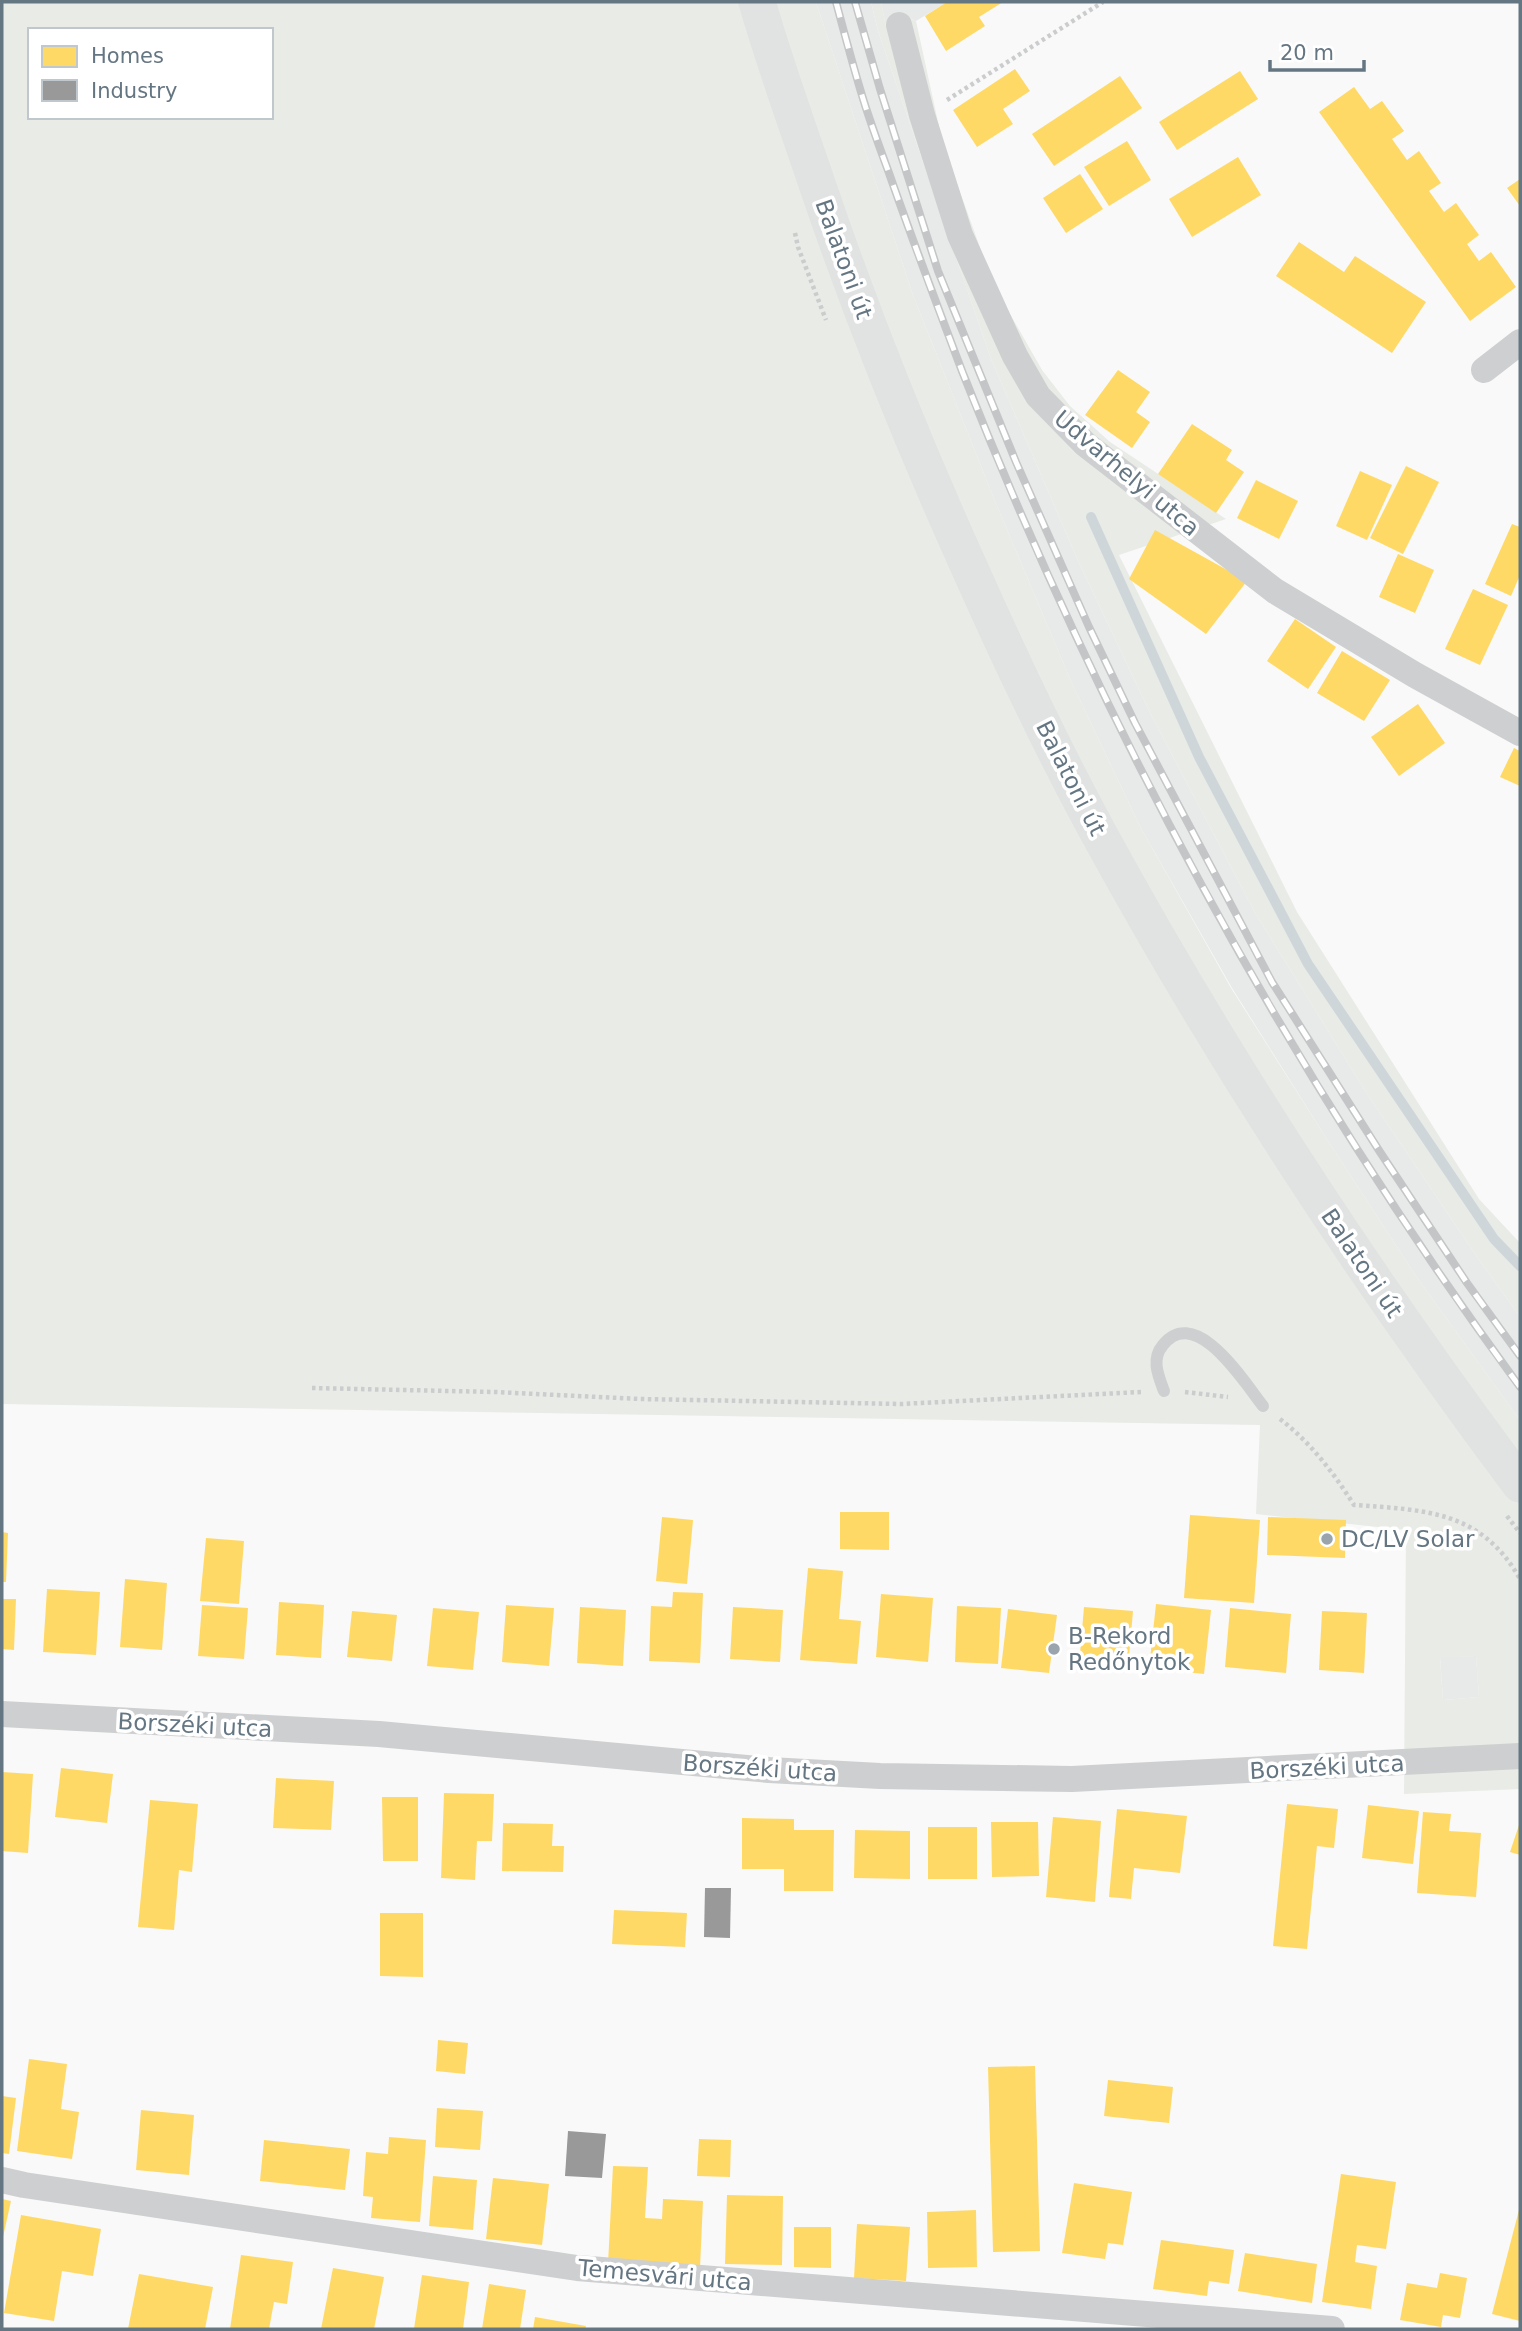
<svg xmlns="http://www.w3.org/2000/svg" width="1522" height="2331" font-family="'DejaVu Sans',sans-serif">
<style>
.built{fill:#e8e9e9}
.green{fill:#e8ebe6;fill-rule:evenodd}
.homes{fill:#ffd966}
.industry{fill:#999}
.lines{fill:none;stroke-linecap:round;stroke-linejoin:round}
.stream{stroke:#ced6d9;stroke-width:10}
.path{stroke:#cbcccd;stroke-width:4.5;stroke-dasharray:3.5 3.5;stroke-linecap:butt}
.lane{stroke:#cecfd0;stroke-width:12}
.street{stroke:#cecfd0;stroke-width:26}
.secondary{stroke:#e1e2e2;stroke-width:37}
.rail-casing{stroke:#c3c5c6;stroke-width:8}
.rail{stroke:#fff;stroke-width:5;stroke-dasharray:16;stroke-linecap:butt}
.poi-dot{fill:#99a4ac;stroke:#fff;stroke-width:2.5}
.labels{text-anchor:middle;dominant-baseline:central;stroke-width:7;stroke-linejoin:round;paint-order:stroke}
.street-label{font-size:23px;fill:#657683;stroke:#fff}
.poi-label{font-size:23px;fill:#657683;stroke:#fff;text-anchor:start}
</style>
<rect width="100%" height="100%" fill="#f9f9f9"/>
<g class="built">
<path d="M816,2H871L878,31L991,359L1078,561L1150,713L1255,913L1367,1094L1479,1260L1520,1317V1420L1416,1276L1325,1136L1232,988L1141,828L1071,681L993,496L913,295Z"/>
<path d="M881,2H947L916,21L907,16L886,26Z"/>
<path d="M1476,1656L1479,1697L1443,1700L1440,1657Z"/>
</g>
<g class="green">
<path d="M2,2H816L913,295L993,496L1071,681L1141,828L1231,988L1325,1136L1416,1276L1520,1420V1789L1404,1794L1406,1530L1256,1514L1260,1425L2,1404ZM30,30H271V117H30ZM1476,1656L1479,1697L1443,1700L1440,1658Z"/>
<path d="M871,2H881L886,26L907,16L916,21L943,145L994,286L1042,370L1070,406L1110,442L1226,519L1119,555L1297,912L1479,1199L1520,1243V1317L1479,1260L1367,1094L1255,913L1150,713L1078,561L991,359L878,31Z"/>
</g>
<g class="homes">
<path d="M947,2H1003L979,17L985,26L946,51L925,16Z"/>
<path d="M1015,69L1030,91L1003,109L1013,124L977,147L953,110Z"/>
<path d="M1240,71L1258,99L1177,150L1159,122Z"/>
<path d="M1120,76L1142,108L1054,166L1032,134Z"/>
<path d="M1354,87L1370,109L1382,101L1404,131L1392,139L1407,160L1419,151L1441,183L1429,191L1444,212L1456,203L1479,235L1467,244L1479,261L1491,252L1516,287L1470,321L1319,112Z"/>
<path d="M1127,141L1151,180L1109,206L1084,167Z"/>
<path d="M1238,157L1261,195L1192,237L1169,199Z"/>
<path d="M1080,174L1103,209L1066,233L1043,198Z"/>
<path d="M1520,179V206L1507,188Z"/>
<path d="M1299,242L1344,272L1355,256L1426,302L1392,353L1276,276Z"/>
<path d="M1118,370L1150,392L1136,412L1150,422L1132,448L1085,415Z"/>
<path d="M1192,424L1232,450L1226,460L1244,472L1216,513L1158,474Z"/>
<path d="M1406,466L1439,482L1403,554L1370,538Z"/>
<path d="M1360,471L1392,485L1367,540L1336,526Z"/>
<path d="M1256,480L1298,501L1279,539L1237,518Z"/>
<path d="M1512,524L1520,527V575L1511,596L1485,584Z"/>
<path d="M1155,530L1247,581L1206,634L1129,579Z"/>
<path d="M1398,554L1434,570L1415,613L1379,597Z"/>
<path d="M1473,589L1508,605L1480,665L1445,649Z"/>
<path d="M1295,619L1336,647L1308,689L1267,661Z"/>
<path d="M1342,651L1390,680L1364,721L1317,693Z"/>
<path d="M1418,704L1445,743L1399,776L1371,737Z"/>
<path d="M1514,748L1520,751V786L1500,777Z"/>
<path d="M840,1512H889V1550L840,1549Z"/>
<path d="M1190,1515L1260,1520L1254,1603L1184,1598Z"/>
<path d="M662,1517L693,1520L687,1584L656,1581Z"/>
<path d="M1268,1517L1346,1520L1345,1558L1267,1555Z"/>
<path d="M2,1532L8,1533L6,1582H2Z"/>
<path d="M206,1538L244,1541L239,1604L200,1601Z"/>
<path d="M808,1568L843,1571L839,1619L861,1621L857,1664L800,1660Z"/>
<path d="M125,1579L167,1583L162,1650L120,1647Z"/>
<path d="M47,1589L100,1592L96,1655L43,1652Z"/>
<path d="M673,1592L703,1593L700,1663L649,1661L651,1606L672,1607Z"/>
<path d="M881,1594L933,1598L928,1662L876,1657Z"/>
<path d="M2,1599H16L14,1650L2,1649Z"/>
<path d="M279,1602L324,1605L321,1658L276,1655Z"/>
<path d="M1156,1604L1211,1610L1204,1674L1149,1668Z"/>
<path d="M202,1605L248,1608L244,1659L198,1656Z"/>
<path d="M506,1605L554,1608L549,1666L502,1662Z"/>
<path d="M957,1606L1001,1608L998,1664L955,1662Z"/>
<path d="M580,1607L626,1610L623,1666L577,1663Z"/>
<path d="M733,1607L783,1610L780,1662L730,1659Z"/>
<path d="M1084,1607L1133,1611L1128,1669L1079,1665Z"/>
<path d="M433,1608L479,1612L473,1670L427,1666Z"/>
<path d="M1230,1608L1291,1614L1286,1673L1225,1667Z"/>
<path d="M1008,1609L1057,1615L1049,1673L1001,1668Z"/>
<path d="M352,1611L397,1615L392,1661L347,1657Z"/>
<path d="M1322,1611L1367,1613L1364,1673L1319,1670Z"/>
<path d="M61,1768L113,1774L107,1823L55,1817Z"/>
<path d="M2,1772L33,1774L28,1853L2,1851Z"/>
<path d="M276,1778L334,1781L331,1830L273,1828Z"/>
<path d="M444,1793L494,1794L492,1841H477L475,1880L441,1878Z"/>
<path d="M382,1797H418V1861H383Z"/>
<path d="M150,1800L198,1804L192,1872L179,1870L174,1930L138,1927Z"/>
<path d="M1287,1804L1338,1809L1334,1848L1317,1846L1307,1949L1273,1946Z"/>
<path d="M1368,1805L1419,1811L1413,1864L1362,1858Z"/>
<path d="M1117,1809L1187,1816L1180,1873L1134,1868L1131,1899L1109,1897Z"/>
<path d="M1423,1812L1451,1814L1449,1831L1481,1833L1476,1897L1417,1893Z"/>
<path d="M1053,1817L1101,1821L1095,1902L1046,1897Z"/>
<path d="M742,1818L794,1819V1830H834L833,1891H784V1869H742Z"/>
<path d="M991,1822H1038L1039,1876L992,1877Z"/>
<path d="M1520,1822V1855L1510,1852Z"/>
<path d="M503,1823L553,1824L552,1846H564L563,1872L502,1871Z"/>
<rect x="928" y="1827" width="49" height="52"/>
<path d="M855,1830L910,1831V1879L854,1878Z"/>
<path d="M614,1910L687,1913L685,1947L612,1944Z"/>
<path d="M380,1913H423V1977L380,1976Z"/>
<path d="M438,2040L468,2043L465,2074L436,2071Z"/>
<path d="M29,2059L67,2064L61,2109L79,2112L72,2159L17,2151Z"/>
<path d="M1035,2066L1040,2251L993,2252L988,2067Z"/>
<path d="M1108,2080L1173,2087L1169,2123L1104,2116Z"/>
<path d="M2,2096L16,2098L9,2154L2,2153Z"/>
<path d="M437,2108L483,2111L480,2150L435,2147Z"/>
<path d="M141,2110L194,2115L189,2175L136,2170Z"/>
<path d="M389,2137L426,2140L420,2222L371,2218L373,2197L363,2196L366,2152L388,2154Z"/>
<path d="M699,2139L731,2140L730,2177L697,2176Z"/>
<path d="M264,2140L350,2149L345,2190L260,2181Z"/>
<path d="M613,2166L648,2167L645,2218L662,2219L663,2199L703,2201L700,2268L608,2264Z"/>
<path d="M1341,2174L1396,2182L1386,2249L1357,2245L1355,2262L1377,2266L1371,2309L1322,2302Z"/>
<path d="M433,2176L477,2180L473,2230L429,2226Z"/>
<path d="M493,2178L549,2184L542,2245L486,2239Z"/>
<path d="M1074,2183L1132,2192L1123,2245L1108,2243L1105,2259L1062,2253Z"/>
<path d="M727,2195L783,2196L782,2265L725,2264Z"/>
<path d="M2,2199L11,2201L3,2237H2Z"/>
<path d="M976,2210L977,2267L928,2268L927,2212Z"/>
<path d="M1519,2210H1520V2321L1492,2314Z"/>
<path d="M21,2215L101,2229L93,2276L62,2271L54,2321L4,2313Z"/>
<path d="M857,2224L910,2227L906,2281L854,2278Z"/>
<path d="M794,2227H831V2268L794,2267Z"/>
<path d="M1161,2240L1234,2250L1229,2284L1209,2281L1207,2296L1153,2289Z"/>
<path d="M1245,2253L1317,2264L1312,2303L1238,2291Z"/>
<path d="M241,2255L293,2262L287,2304L274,2302L269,2329H230Z"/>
<path d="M333,2268L384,2277L374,2329H321Z"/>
<path d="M1440,2273L1467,2278L1460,2318L1443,2315L1441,2327L1400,2320L1407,2283L1437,2288Z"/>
<path d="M139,2274L213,2287L205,2329H128Z"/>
<path d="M422,2275L469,2282L463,2329H414Z"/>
<path d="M489,2284L526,2290L520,2329H482Z"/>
<path d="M535,2317L586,2326L585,2329H533Z"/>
</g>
<g class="industry">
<path d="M705,1888H731L730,1938L704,1937Z"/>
<path d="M568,2131L606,2134L602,2178L565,2176Z"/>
</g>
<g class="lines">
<path class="stream" d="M1091,517L1199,757L1308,964L1494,1239L1520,1266"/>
<g class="path">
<path d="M947,100L1103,2"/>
<path d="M795,233L798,247L826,320"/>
<path d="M312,1388L495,1392L640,1399L901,1404L1141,1392"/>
<path d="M1185,1392L1228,1397"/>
<path d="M1280,1419C1311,1443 1333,1472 1354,1505C1424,1510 1481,1510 1520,1579"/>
<path d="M1507,1516L1520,1533"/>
</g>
<path class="lane" d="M1164,1391C1158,1375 1151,1359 1163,1345C1196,1304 1244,1382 1263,1406"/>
<g class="street">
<path d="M899,25L922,115L960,235L1015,356L1038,396L1085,444L1275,591L1415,675L1520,733"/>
<path d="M1484,370L1520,342"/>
<path d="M2,1714L379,1734L769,1770L880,1776L1072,1779L1520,1756"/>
<path d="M2,2180L24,2185L577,2268L1332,2329"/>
</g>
<path class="secondary" d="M757,2C774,61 795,119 815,178C860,311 912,441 970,569C1010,659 1052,748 1099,834C1223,1061 1365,1277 1520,1484"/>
<g class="rail-casing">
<g id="rail">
<path d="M836,2C844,32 852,62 861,92C869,119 879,146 889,173C912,239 937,305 962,371C1104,731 1291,1075 1520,1387"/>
<path d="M855,2L880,89L938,271L1016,462L1089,627L1135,723L1272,982L1380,1152L1467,1283L1520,1356"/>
</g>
</g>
<use href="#rail" class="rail"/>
</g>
<g class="poi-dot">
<circle cx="1327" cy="1539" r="7"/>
<circle cx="1054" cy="1649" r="7"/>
</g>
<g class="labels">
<g class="street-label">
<text transform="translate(844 259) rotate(70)">Balatoni út</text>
<text transform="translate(1127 473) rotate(40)">Udvarhelyi utca</text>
<text transform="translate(1071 778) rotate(63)">Balatoni út</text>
<text transform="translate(1362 1263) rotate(56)">Balatoni út</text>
<text transform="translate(195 1725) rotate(3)">Borszéki utca</text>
<text transform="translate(1327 1767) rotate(-3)">Borszéki utca</text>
<text transform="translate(760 1768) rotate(4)">Borszéki utca</text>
<text transform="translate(665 2275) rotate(5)">Temesvári utca</text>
</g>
<g class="poi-label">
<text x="1341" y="1539">DC/LV Solar</text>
<text x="1068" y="1636">B-Rekord<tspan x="1068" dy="26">Redőnytok</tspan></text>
</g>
</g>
<rect width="1522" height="2331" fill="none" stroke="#657683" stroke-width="7"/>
<rect x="28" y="28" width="245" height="91" fill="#ffffff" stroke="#c1c8cd" stroke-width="2"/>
<rect x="42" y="46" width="35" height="21" fill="#ffd966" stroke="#c1c8cd" stroke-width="2"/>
<text x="91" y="63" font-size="21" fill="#657683">Homes</text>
<rect x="42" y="80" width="35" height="21" fill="#999999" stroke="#c1c8cd" stroke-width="2"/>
<text x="91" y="98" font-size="21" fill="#657683">Industry</text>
<path d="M1270 60v10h94v-10" fill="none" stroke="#657683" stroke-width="3.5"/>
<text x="1280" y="60" font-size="21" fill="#657683" stroke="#ffffff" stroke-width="5" paint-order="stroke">20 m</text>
</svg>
